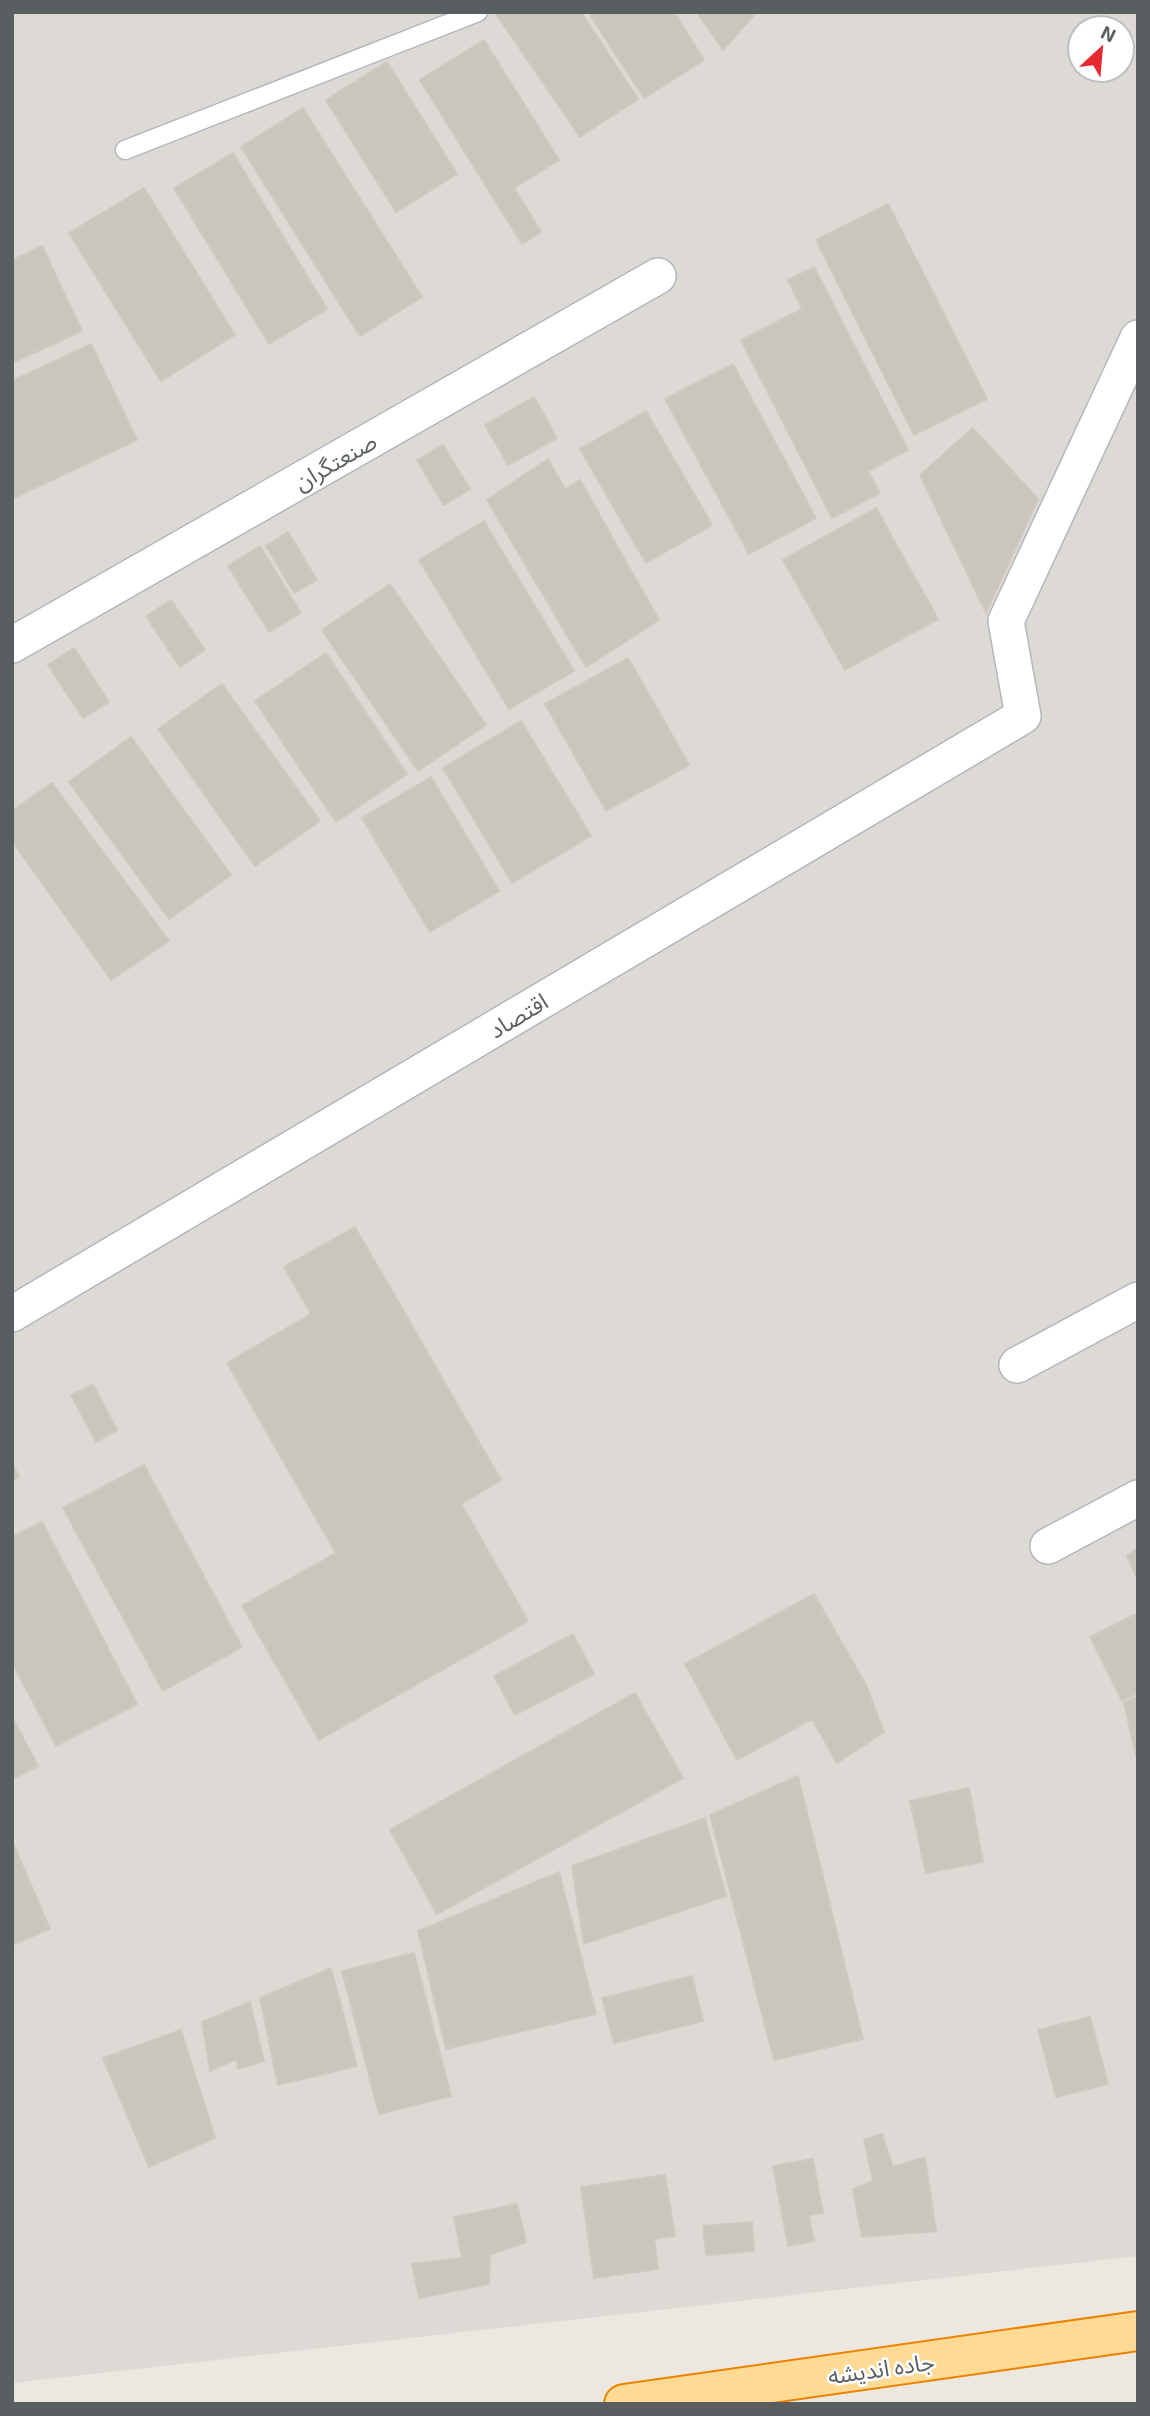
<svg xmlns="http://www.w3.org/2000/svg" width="1150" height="2416" font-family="'Exo 2','Noto Sans Arabic',sans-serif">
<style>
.industrial{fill:#dddad5;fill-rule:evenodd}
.building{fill:#c9c5bf;stroke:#d1c8be;stroke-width:2}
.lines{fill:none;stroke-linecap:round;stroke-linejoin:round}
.service-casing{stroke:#b3b7bb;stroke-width:21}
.minor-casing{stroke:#b3b7bb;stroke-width:38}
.trunk-casing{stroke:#ec8300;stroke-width:42}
.service{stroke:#fff;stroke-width:18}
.minor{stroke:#fff;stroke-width:35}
.trunk{stroke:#feda94;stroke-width:38}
.labels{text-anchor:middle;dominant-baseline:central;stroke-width:5;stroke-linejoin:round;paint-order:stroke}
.street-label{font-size:23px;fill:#595e61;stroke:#fff}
</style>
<rect width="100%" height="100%" fill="#ece8e0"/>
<path class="industrial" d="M12,12H1138V2256L12,2383ZM1080,28H1122V70H1080Z"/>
<g class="building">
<path d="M500,12H581L638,99L580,137L496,14Z"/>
<path d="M588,12H674L704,60L644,98Z"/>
<path d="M697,12H757L723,50Z"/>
<path d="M484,40L559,160L514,188L541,232L522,244L420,80Z"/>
<path d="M387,62L457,174L396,212L326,100Z"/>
<path d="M303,108L422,297L360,336L241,147Z"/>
<path d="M233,153L327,309L269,344L174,188Z"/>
<path d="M144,188L235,335L161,381L69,233Z"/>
<path d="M888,204L987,399L914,435L816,240Z"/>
<path d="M42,246L82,331L12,363V260Z"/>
<path d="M814,267L908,450L868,471L880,493L832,518L741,340L802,309L788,280Z"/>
<path d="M91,344L137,440L12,499V381Z"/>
<path d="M733,364L816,518L749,554L665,399Z"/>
<path d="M534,397L557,438L508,465L485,425Z"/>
<path d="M646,411L712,525L646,563L580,449Z"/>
<path d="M973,428L1038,499L986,613L920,475Z"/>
<path d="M443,445L470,489L444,505L417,460Z"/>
<path d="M548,459L565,489L580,480L659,620L586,667L487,500Z"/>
<path d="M876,508L938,619L845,670L783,560Z"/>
<path d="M484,521L574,671L509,709L419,560Z"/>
<path d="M288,532L317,580L294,593L266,546Z"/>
<path d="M260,546L301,613L269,632L228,566Z"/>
<path d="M390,584L486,725L418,771L322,630Z"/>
<path d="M171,600L205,650L180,667L146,616Z"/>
<path d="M74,648L109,702L83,718L48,665Z"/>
<path d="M326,653L407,774L336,822L255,701Z"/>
<path d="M628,658L689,765L606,811L545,704Z"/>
<path d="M222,684L320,821L255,866L158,729Z"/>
<path d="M521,721L591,836L512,883L443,768Z"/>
<path d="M131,737L231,875L169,919L69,782Z"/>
<path d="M431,777L499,891L430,932L362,818Z"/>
<path d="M52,783L169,941L111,980L12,841V811Z"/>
<path d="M355,1227L501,1480L461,1504L528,1621L319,1740L242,1606L336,1553L227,1363L311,1314L284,1267Z"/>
<path d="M93,1384L117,1430L96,1442L71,1395Z"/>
<path d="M12,1463L19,1477L12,1480Z"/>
<path d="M144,1465L242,1647L163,1691L63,1508Z"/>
<path d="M42,1522L137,1704L56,1746L12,1662V1537Z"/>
<path d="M1138,1548V1580L1127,1556Z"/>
<path d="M814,1594L866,1685L884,1732L837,1763L812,1719L737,1760L685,1664Z"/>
<path d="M1138,1613V1693L1122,1701L1090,1637Z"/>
<path d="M573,1634L594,1674L515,1715L494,1676Z"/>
<path d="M635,1693L683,1778L437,1914L390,1830Z"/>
<path d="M1138,1696V1756H1136L1124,1703Z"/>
<path d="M12,1717L38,1766L12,1779Z"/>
<path d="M798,1776L863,2039L774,2060L710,1815Z"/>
<path d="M969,1788L983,1862L926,1873L910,1801Z"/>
<path d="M705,1818L726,1896L584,1944L572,1866Z"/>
<path d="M12,1841L50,1929L12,1945Z"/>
<path d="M559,1872L596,2014L446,2049L418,1931Z"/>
<path d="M414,1953L451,2096L379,2114L342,1971Z"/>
<path d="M331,1968L357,2066L278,2085L260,1998Z"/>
<path d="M692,1976L703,2021L614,2043L602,1998Z"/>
<path d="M250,2002L264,2061L238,2069L237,2059L210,2071L202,2022Z"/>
<path d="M1090,2017L1108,2084L1056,2097L1038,2030Z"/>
<path d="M181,2030L215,2138L149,2167L103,2058Z"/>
<path d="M882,2134L893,2167L925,2157L936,2231L862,2237L853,2189L873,2181L864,2140Z"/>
<path d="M813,2159L823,2213L809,2215L814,2241L788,2246L773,2166Z"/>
<path d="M665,2175L675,2236L654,2239L658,2269L594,2278L581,2187Z"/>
<path d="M517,2204L526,2242L490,2255L489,2284L419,2298L412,2264L462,2258L454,2217Z"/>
<path d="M752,2222L754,2251L706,2255L703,2226Z"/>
</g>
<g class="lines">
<g class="service-casing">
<path id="service" d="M125,150L478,12"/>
</g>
<g class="minor-casing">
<g id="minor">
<path d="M12,645L658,276"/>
<path d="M12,1314L1023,716L1006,621L1138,338"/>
<path d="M1017,1365L1138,1300"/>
<path d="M1048,1546L1138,1498"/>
</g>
</g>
<g class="trunk-casing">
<path id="trunk" d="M624,2404L1138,2331"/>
</g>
<use href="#service" class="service"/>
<use href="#minor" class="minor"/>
<use href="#trunk" class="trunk"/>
</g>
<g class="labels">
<g class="street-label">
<text transform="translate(335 461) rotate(-30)">صنعتگران</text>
<text transform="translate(518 1015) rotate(-31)">اقتصاد</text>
<text transform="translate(881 2368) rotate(-8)">جاده اندیشه</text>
</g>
</g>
<rect width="1150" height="2416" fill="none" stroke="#595e61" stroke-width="28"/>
<g transform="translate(1101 49) rotate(26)"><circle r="33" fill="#ffffff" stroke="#bdbfc0" stroke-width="2"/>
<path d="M0-5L12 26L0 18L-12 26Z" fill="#ea2832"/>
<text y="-10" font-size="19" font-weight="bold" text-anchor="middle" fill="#595e61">N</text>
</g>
</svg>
